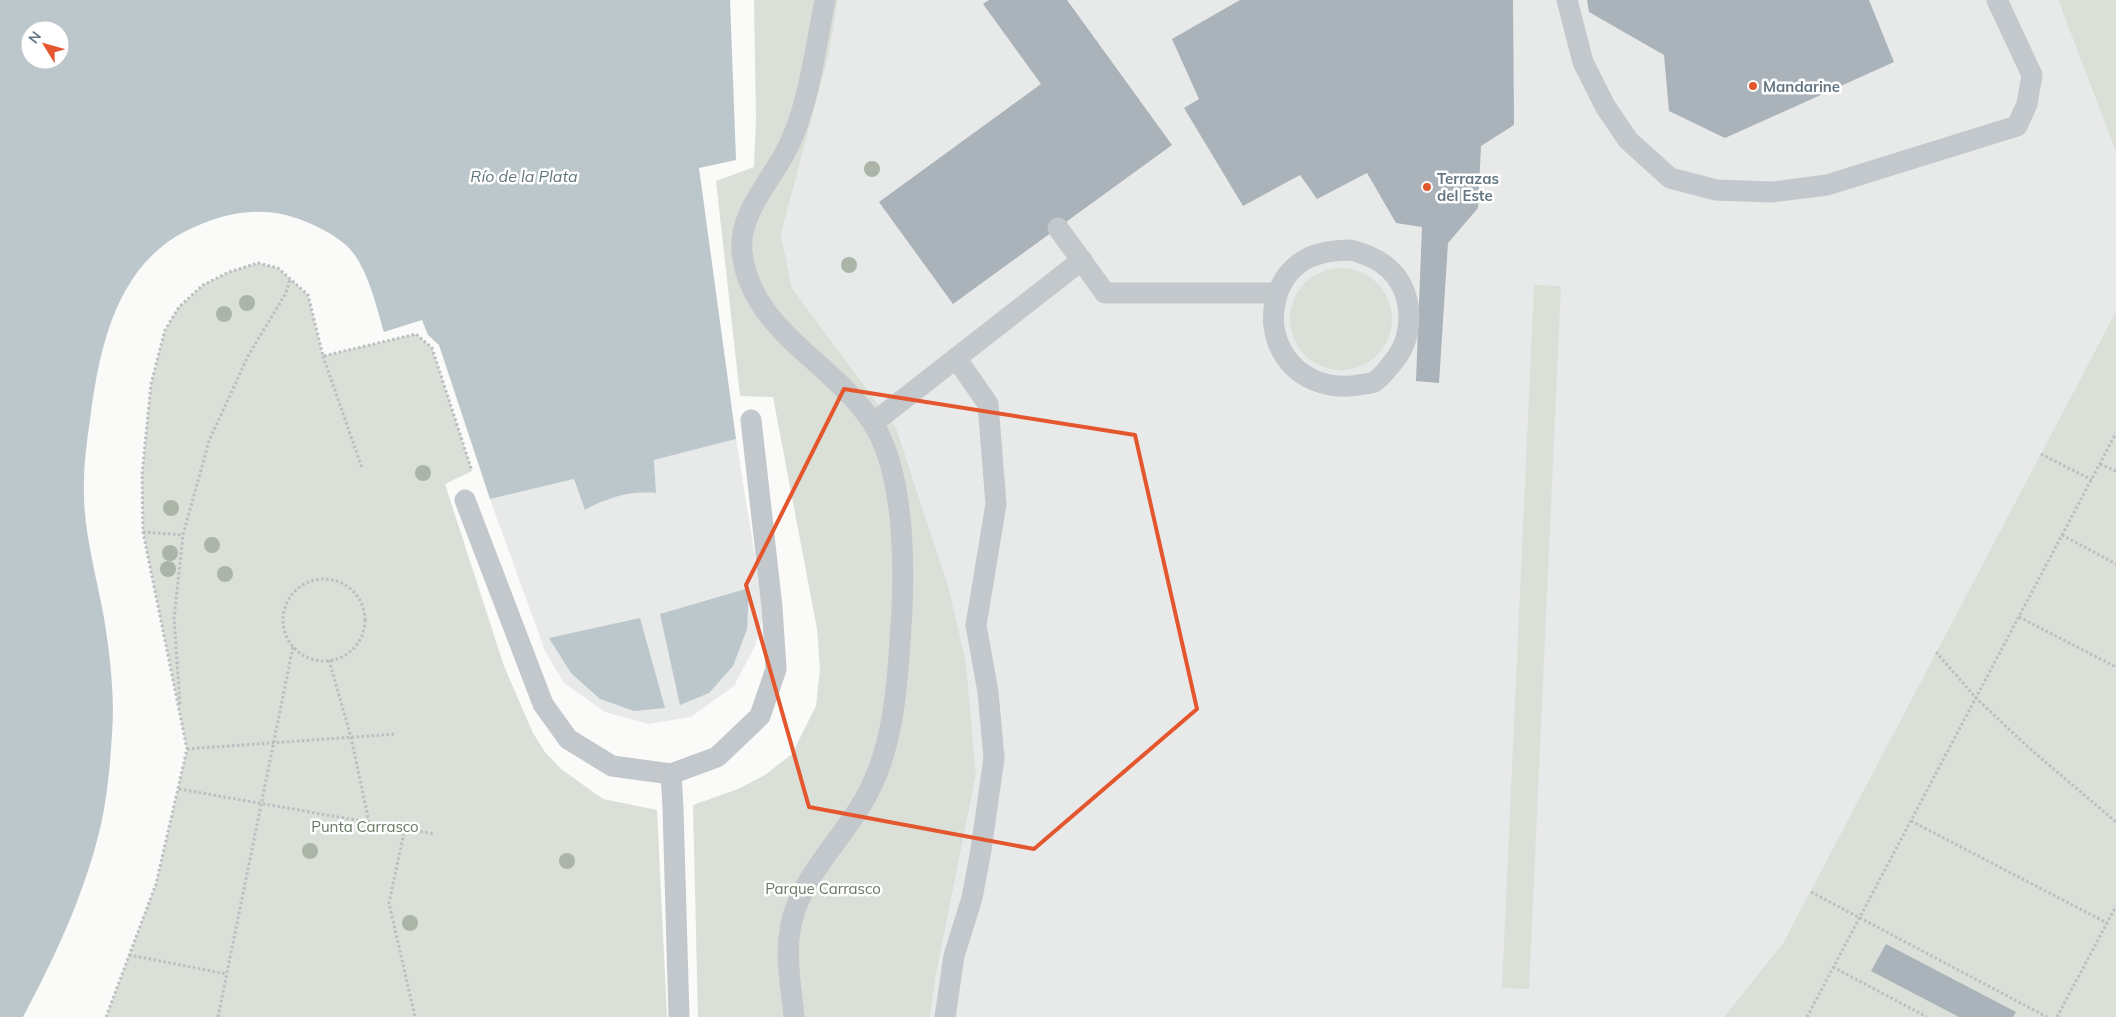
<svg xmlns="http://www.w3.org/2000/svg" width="2116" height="1017" font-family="Mulish,sans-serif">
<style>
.built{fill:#e8e9e9}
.green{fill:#dadfd7}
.water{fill:#bbc7cb;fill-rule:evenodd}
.building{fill:#aab3b9}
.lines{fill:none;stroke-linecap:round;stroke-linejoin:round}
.path{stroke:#bbbfc2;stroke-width:3;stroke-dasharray:2.5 2.5;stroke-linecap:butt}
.lane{stroke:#c3c8cc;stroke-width:21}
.tree{fill:#aab4a7}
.marked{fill:none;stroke:#e4572e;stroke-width:4;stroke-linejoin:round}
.poi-dot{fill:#e4572e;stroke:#fff;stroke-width:2}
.labels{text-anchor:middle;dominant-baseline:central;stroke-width:5;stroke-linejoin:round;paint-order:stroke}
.poi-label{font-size:15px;font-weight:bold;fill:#657683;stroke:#fff;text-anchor:start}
.park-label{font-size:15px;fill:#687a64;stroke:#fff}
.water-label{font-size:16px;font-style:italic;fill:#60757c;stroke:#fff}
</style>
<rect width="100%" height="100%" fill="#fafaf8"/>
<g class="built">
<path d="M838,0H2058L2116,152V311L1783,943L1724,1017H930L936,975L976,775L966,662L949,589L886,414L792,288L781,234L829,54Z"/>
<path d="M736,439L764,613L755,646L734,686L691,717L648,724L605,712L564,683L545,651L490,499L574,479L585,509L604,500L621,494L640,492L656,493L654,460Z"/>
</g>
<g class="green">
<path d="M754,0H838L829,54L781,234L792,288L896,428L949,589L966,662L976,775L936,975L930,1017H698L693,805L738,789L765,775L792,754L816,706L820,669L817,629L773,397L740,396L716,181L754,167L756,119Z"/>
<path d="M2058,0H2116V152Z"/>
<path d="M258,263L278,268L308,295L323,356L416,334L432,348L472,471L445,484L504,666L533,733L545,752L561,769L603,799L657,810L667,1017H106L156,884L187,749L143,532L142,475L151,384L165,330L179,307L203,285L229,272Z"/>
<circle cx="1341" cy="319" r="51"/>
<path d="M1534,285L1561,286L1529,989L1502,988Z"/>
<path d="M2116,311V1017H1724L1783,943Z"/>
</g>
<g class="water">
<path d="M0,0H730L736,160L699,168L736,439L654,460L656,493C629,491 609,497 585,510L574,479L490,499L439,345L428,335L422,320L384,332C376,305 367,265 347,246C335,235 317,226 304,221C264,204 224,212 186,231C116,266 99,349 90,420C86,446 83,471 84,497C85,538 97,578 104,618C110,655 115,696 112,734C110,767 107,801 99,833C83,897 54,959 23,1017H0ZM30,30H60V60H30Z"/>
<path d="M749,588L747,629L733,666L709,693L680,705L660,614Z"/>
<path d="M640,618L665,708L634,711L600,699L571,673L549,638Z"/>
</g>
<g class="building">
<path d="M989,0H1067L1172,145L953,304L879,202L1041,84L983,4Z"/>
<path d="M1240,0H1513L1514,125L1481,146L1478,208L1448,243L1439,383L1416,381L1422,227L1396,223L1367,173L1317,199L1300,175L1243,206L1184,108L1199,99L1172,39Z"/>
<path d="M1587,0H1869L1894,62L1725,138L1669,111L1664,55L1589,12Z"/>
<path d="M1886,944L2016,1012L2013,1017H1959L1871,971Z"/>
</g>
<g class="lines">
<g class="path">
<path d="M323,356L362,468"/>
<path d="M2041,454L2092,480"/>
<path d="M2100,464L2116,471"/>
<path d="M143,532L183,535"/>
<path d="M2062,535L2116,564"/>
<circle cx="324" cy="620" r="41"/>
<path d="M2019,617L2116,667"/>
<path d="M1936,652L1976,698L2028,747L2116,822"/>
<path d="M329,660L351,737L369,822"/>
<path d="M180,704L174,619L183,535L209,441L248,356L286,293L290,279"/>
<path d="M187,749L396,734"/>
<path d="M179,789L435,834"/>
<path d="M1911,821L2107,923"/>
<path d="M405,828L389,903L415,1017"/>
<path d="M1811,892L2047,1017"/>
<path d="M129,955L227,974"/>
<path d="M1833,967L1927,1017"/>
<path d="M106,1017L156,884L187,749L143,532L142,475L151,384L165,330L179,307L203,285L229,272L258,263L278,268L308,295L323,356L416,334L432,348L472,471"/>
<path d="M218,1017L293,647"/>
<path d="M1807,1017L2116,433"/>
<path d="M2057,1017L2116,906"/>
</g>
<g class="lane">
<path d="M1567,0L1583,62L1605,106L1628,140L1670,178L1716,190L1772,192L1827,185L2017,126L2027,104L2032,75L1997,0"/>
<path d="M1058,228L1105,293H1277"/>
<path d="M1351,250C1364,254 1377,258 1388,268C1413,290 1415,331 1397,357C1391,365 1382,377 1374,382C1370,384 1363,384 1359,385C1328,390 1297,379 1282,351C1264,319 1275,273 1310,257C1324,251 1336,250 1351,250Z"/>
<path d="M873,423L1082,260"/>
<path d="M465,500L543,704L568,739L612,766L671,774L717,757L760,716L776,669L772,607L751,420"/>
<path d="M671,774L673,808L679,1017"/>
<path d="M794,1017C792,992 786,965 789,939C793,881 843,842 868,793C892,748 897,691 900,641C905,579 907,475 872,422C833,362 750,330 742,252C738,215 770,182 786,151C808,110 816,46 825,0"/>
<path d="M945,1017L954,956L972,898L981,850L994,758L988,692L976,625L996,504L988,404L956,358"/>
</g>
</g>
<g class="tree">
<circle cx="872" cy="169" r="8"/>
<circle cx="849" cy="265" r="8"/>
<circle cx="247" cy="303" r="8"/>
<circle cx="224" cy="314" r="8"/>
<circle cx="423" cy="473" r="8"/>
<circle cx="171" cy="508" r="8"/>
<circle cx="212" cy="545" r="8"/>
<circle cx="170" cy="553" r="8"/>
<circle cx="168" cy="569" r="8"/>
<circle cx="225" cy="574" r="8"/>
<circle cx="310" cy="851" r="8"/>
<circle cx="567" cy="861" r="8"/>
<circle cx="410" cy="923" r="8"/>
</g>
<path class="marked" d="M844,389L1135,435L1197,709L1034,849L809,807L746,585Z"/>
<g class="poi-dot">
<circle cx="1753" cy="86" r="5"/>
<circle cx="1427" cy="187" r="5"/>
</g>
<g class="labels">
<g class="poi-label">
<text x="1763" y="86">Mandarine</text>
<text x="1437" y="178">Terrazas<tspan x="1437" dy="17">del Este</tspan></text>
</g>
<g class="park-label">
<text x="365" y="826">Punta Carrasco</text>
<text x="823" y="888">Parque Carrasco</text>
</g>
<g class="water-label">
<text x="524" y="176">Río de la Plata</text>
</g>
</g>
<g transform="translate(45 45) rotate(307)"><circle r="24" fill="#ffffff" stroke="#c1c8cd"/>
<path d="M0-4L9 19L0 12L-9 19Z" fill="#e4572e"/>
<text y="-8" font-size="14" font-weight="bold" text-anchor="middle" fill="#657683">N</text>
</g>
</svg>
